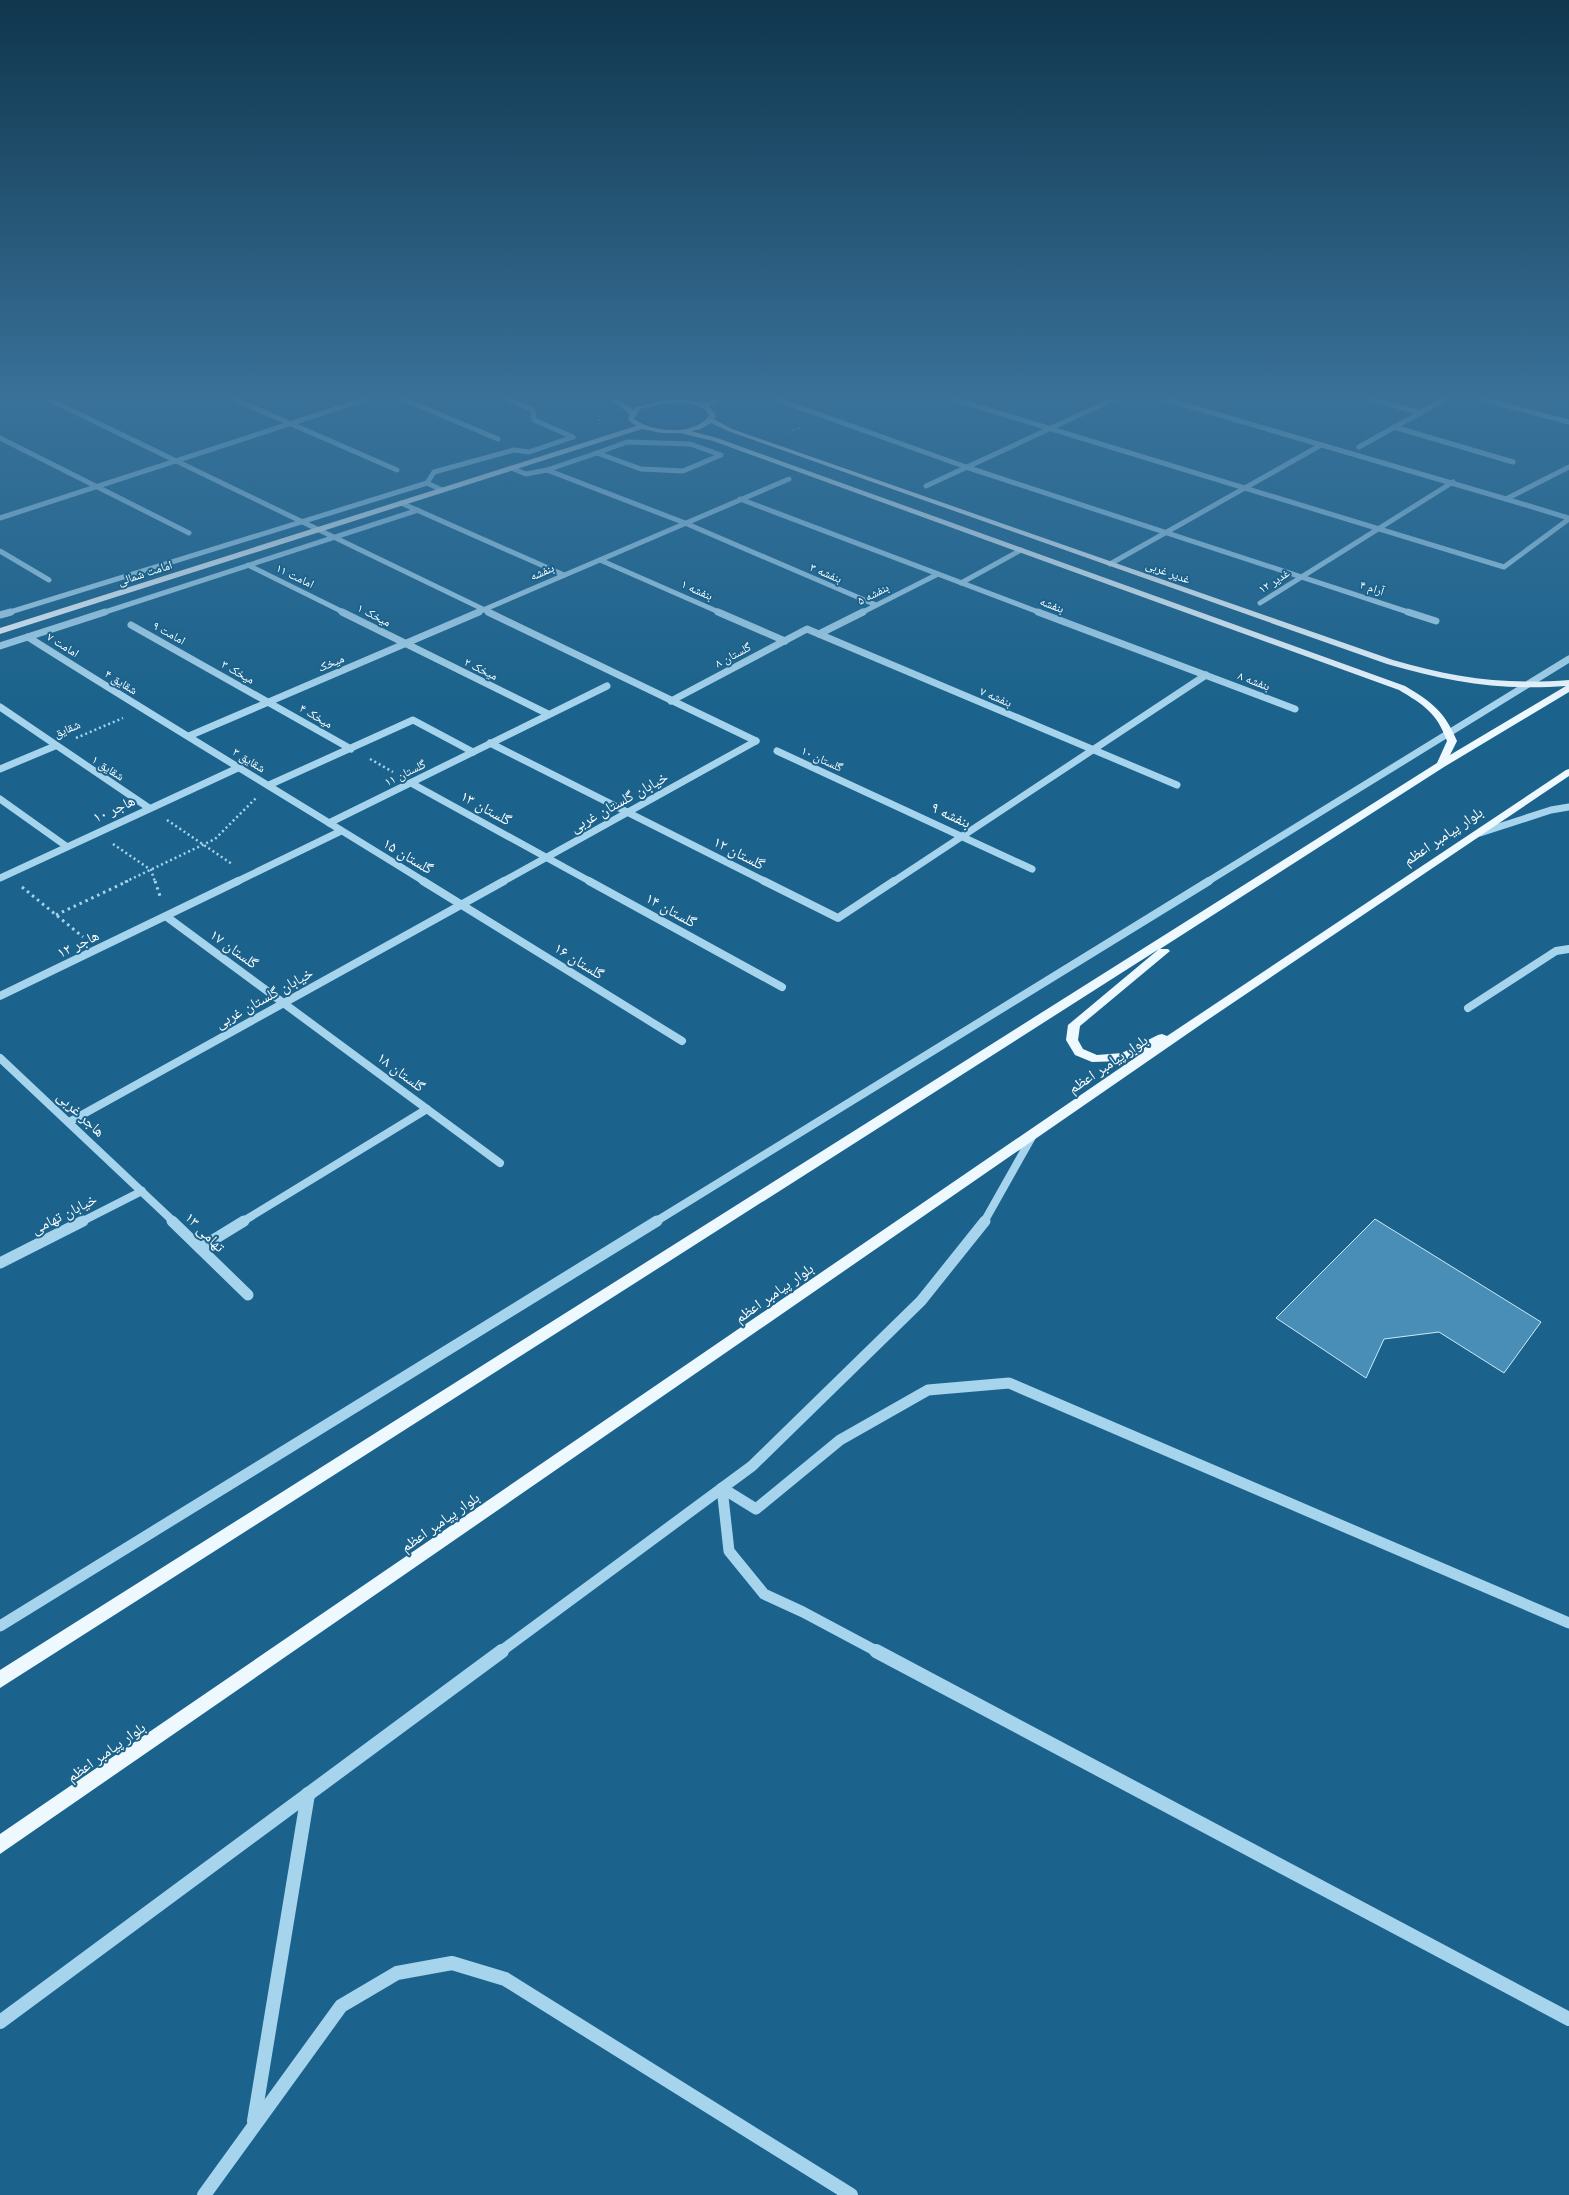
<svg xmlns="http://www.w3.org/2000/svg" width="1569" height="2195" font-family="'Varela Round','Noto Naskh Arabic',sans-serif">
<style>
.building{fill:#488eb7;stroke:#cceafa}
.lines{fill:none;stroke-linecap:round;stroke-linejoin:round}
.path-far2{stroke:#a7d4ed;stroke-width:2;stroke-dasharray:1 2.5;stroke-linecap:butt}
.path-far1{stroke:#a7d4ed;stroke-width:2.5;stroke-dasharray:2 3;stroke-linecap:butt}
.path{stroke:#a7d4ed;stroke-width:3;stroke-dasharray:2.5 4;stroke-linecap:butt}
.minor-far4{stroke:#a7d4ed;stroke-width:5}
.minor-far3{stroke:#a7d4ed;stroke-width:7}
.minor-far2{stroke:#a7d4ed;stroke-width:8}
.minor-far1{stroke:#a7d4ed;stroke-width:11}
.minor{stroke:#a7d4ed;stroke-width:14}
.major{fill:#edf8ff;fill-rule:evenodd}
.labels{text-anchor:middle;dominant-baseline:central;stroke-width:4;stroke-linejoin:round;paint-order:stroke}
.far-street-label{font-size:12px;fill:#fff;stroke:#1b638c}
.street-label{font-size:15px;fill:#fff;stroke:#1b638c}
</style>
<rect width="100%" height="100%" fill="#1b638c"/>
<path class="building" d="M1375,1219L1541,1322L1504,1373L1439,1332L1384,1339L1366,1378L1276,1318Z"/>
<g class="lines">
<g class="path-far2">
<path d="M586,399L599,405"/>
<path d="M598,424L601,411"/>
<path d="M789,432L801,427"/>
</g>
<g class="path-far1">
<path d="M76,738L123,718"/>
<path d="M370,759L393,772"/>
<path d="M167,820L232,864"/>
<path d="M113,844L151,870L155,882"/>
<path d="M125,882L215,839L256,798"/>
</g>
<g class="path">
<path d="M155,881L161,899"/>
<path d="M22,887L83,937"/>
<path d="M56,915L128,881"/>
</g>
<g class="minor-far4">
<path d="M48,399L491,613"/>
<path d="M234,399L397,470"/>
<path d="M403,399L498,439"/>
<path d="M508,399L533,410L534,420L573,437"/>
<path d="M776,399L966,467L1411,613"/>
<path d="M953,399L1504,567L1569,519"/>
<path d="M1165,399L1506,499L1569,467"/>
<path d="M1372,399L1421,413"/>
<path d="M1481,399L1569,422"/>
<path d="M1394,427L1513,462"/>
<path d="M0,438L189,533"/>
<path d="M627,442L690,444L721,455L683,471L641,469L597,453Z"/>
<path d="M1359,447L1445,399"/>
<path d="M511,468L526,474L547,470L685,523L876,605"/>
<path d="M547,470L597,453"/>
<path d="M427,483L442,490"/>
<path d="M926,486L1114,399"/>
<path d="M740,499L1041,613"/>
<path d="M1506,499L1569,518"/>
<path d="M401,503L564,575"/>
<path d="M0,518L366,399"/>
<path d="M0,551L49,580"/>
<path d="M600,560L721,613"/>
<path d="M1110,564L1321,445"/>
<path d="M248,565L345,613"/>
<path d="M961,583L1021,550"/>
<path d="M1260,603L1453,482"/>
<path d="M7,613L427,483L434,472L514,450L529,452L573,437"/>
<path d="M102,613L418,510"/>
<path d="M476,613L789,479"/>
<path d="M861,613L938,574"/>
</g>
<g class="minor-far3">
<path d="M342,612L548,714"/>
<path d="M488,612L756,741"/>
<path d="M718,612L785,641"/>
<path d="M1038,612L1295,709"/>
<path d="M1408,612L1436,621"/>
<path d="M0,615L11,612"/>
<path d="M131,625L351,749"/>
<path d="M819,634L863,612"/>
<path d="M28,637C159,720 293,800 425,882"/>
<path d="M0,646L105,612"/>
<path d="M671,701L807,629L1177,785"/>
<path d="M0,707L149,808"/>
<path d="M189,736L479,612"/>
<path d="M490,743L766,882"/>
<path d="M777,751L1032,869"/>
<path d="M0,769L55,746"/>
<path d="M411,783L591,882"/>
<path d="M269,785L413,720L473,752"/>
<path d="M0,799L66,846"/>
<path d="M329,823L607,686"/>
<path d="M1480,833L1551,810L1569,807"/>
<path d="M0,878L240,767"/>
<path d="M236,882L341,831"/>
<path d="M502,882L756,741"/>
<path d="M893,882L1206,675"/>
<path d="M1207,882L1569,659"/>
</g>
<g class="minor-far2">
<path d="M423,881L682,1041"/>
<path d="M589,881L782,987"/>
<path d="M764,881L838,918L894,881"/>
<path d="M167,917L500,1163"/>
<path d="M0,996L238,881"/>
<path d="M1468,1008L1556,951L1569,949"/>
<path d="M0,1058L174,1222"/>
<path d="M69,1122L504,881"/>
<path d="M81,1222L142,1191"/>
<path d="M242,1222L427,1109"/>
<path d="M655,1222L1209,881"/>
<path d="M984,1222L1033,1135"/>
</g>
<g class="minor-far1">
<path d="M172,1221L248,1295"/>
<path d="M200,1248L244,1221"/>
<path d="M0,1263L83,1221"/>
<path d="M722,1488L729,1551L764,1594L803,1612L878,1652"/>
<path d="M722,1488L756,1509L840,1440L928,1390L1009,1383L1569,1623"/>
<path d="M0,1626L657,1221"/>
<path d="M500,1652L752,1466L921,1301L985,1221"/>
</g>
<g class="minor">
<path d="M876,1651L1569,2019"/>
<path d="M0,2022L502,1651"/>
<path d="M254,2121L308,1794"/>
<path d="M204,2195L341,2006L397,1973L452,1963L505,1979L851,2195"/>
</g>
<path class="major" d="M611,399H619L633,410L636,407L664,400L685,399L704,403L714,399H725L709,406L716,416L714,419L732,429L1393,660C1454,678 1506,685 1569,680V692L1444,767L1160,949H1168L1170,951L1080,1026L1078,1040L1083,1049L1097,1055L1122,1053L1158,1035L1162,1034L1167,1036L1566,770L1569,769V776L1206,1021L0,1854V1834L1145,1051L1124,1061L1092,1062L1075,1055L1066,1040L1068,1025L1159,949L0,1688V1670L1437,763L1447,741C1437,713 1424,705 1399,690L713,441L680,433H661L642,429L0,634V628L636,426L628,420L629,414ZM664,404C679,403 702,400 709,416C693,436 654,433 634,419L640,409ZM711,423L728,431L1387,664C1449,682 1502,691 1566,686L1450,755L1457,741C1445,712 1432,702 1405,686L717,438L691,431L701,429Z"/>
</g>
<linearGradient id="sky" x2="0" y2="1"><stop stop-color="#0f364d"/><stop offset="0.56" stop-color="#397199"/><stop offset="1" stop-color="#397199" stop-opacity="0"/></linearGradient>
<rect width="1569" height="707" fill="url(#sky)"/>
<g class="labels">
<g class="far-street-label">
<text transform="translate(542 572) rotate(-23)">بنفشه</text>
<text transform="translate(1168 572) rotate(20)">غدیر غربی</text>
<text transform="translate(145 573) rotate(-18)">امامت شمالی</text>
<text transform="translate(826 573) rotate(23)">بنفشه ۳</text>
<text transform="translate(295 576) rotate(26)">امامت ۱۱</text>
<text transform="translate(1274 581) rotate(-33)">غدیر ۱۲</text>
<text transform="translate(1372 588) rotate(18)">آرام ۴</text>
<text transform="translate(697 590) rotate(24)">بنفشه ۱</text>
<text transform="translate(873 594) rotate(-27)">بنفشه ۵</text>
<text transform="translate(1052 605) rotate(21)">بنفشه</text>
<text transform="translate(374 615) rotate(27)">میخک ۱</text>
<text transform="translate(169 633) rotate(29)">امامت ۹</text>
<text transform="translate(63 645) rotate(32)">امامت ۷</text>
<text transform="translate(733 655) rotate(-28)">گلستان ۸</text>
<text transform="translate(331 663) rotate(-23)">میخک</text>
<text transform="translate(481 669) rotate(26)">میخک ۲</text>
<text transform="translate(238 672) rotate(29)">میخک ۳</text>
<text transform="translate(1254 681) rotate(21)">بنفشه ۸</text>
<text transform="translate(121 682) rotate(32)">شقایق ۴</text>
<text transform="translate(996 697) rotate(23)">بنفشه ۷</text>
<text transform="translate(316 716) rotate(30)">میخک ۴</text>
<text transform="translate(67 729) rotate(-23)">شقایق</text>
<text transform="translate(822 759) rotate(25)">گلستان ۱۰</text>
<text transform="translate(249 760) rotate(32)">شقایق ۳</text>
<text transform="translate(108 768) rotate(33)">شقایق ۱</text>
<text transform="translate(405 773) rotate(-26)">گلستان ۱۱</text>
</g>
<g class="street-label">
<text transform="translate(619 802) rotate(-29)">خیابان گلستان غربی</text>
<text transform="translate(486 808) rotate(29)">گلستان ۱۳</text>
<text transform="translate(114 809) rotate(-25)">هاجر ۱۰</text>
<text transform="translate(951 815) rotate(25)">بنفشه ۹</text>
<text transform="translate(1443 836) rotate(-34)">بلوار پیامبر اعظم</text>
<text transform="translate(739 853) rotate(27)">گلستان ۱۲</text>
<text transform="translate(408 856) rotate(31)">گلستان ۱۵</text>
<text transform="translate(671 910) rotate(29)">گلستان ۱۴</text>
<text transform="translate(78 944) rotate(-26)">هاجر ۱۲</text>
<text transform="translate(234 949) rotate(36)">گلستان ۱۷</text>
<text transform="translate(579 961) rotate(32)">گلستان ۱۶</text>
<text transform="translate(264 998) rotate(-29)">خیابان گلستان غربی</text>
<text transform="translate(1108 1064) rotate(-34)">بلوار پیامبر اعظم</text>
<text transform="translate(401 1072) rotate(37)">گلستان ۱۸</text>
<text transform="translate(81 1114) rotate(43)">هاجر غربی</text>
<text transform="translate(64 1214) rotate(-27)">خیابان تهامی</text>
<text transform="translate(205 1232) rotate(45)">تهامی ۱۳</text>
<text transform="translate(774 1293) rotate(-35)">بلوار پیامبر اعظم</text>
<text transform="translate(440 1522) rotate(-35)">بلوار پیامبر اعظم</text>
<text transform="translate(106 1752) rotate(-35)">بلوار پیامبر اعظم</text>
</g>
</g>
</svg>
